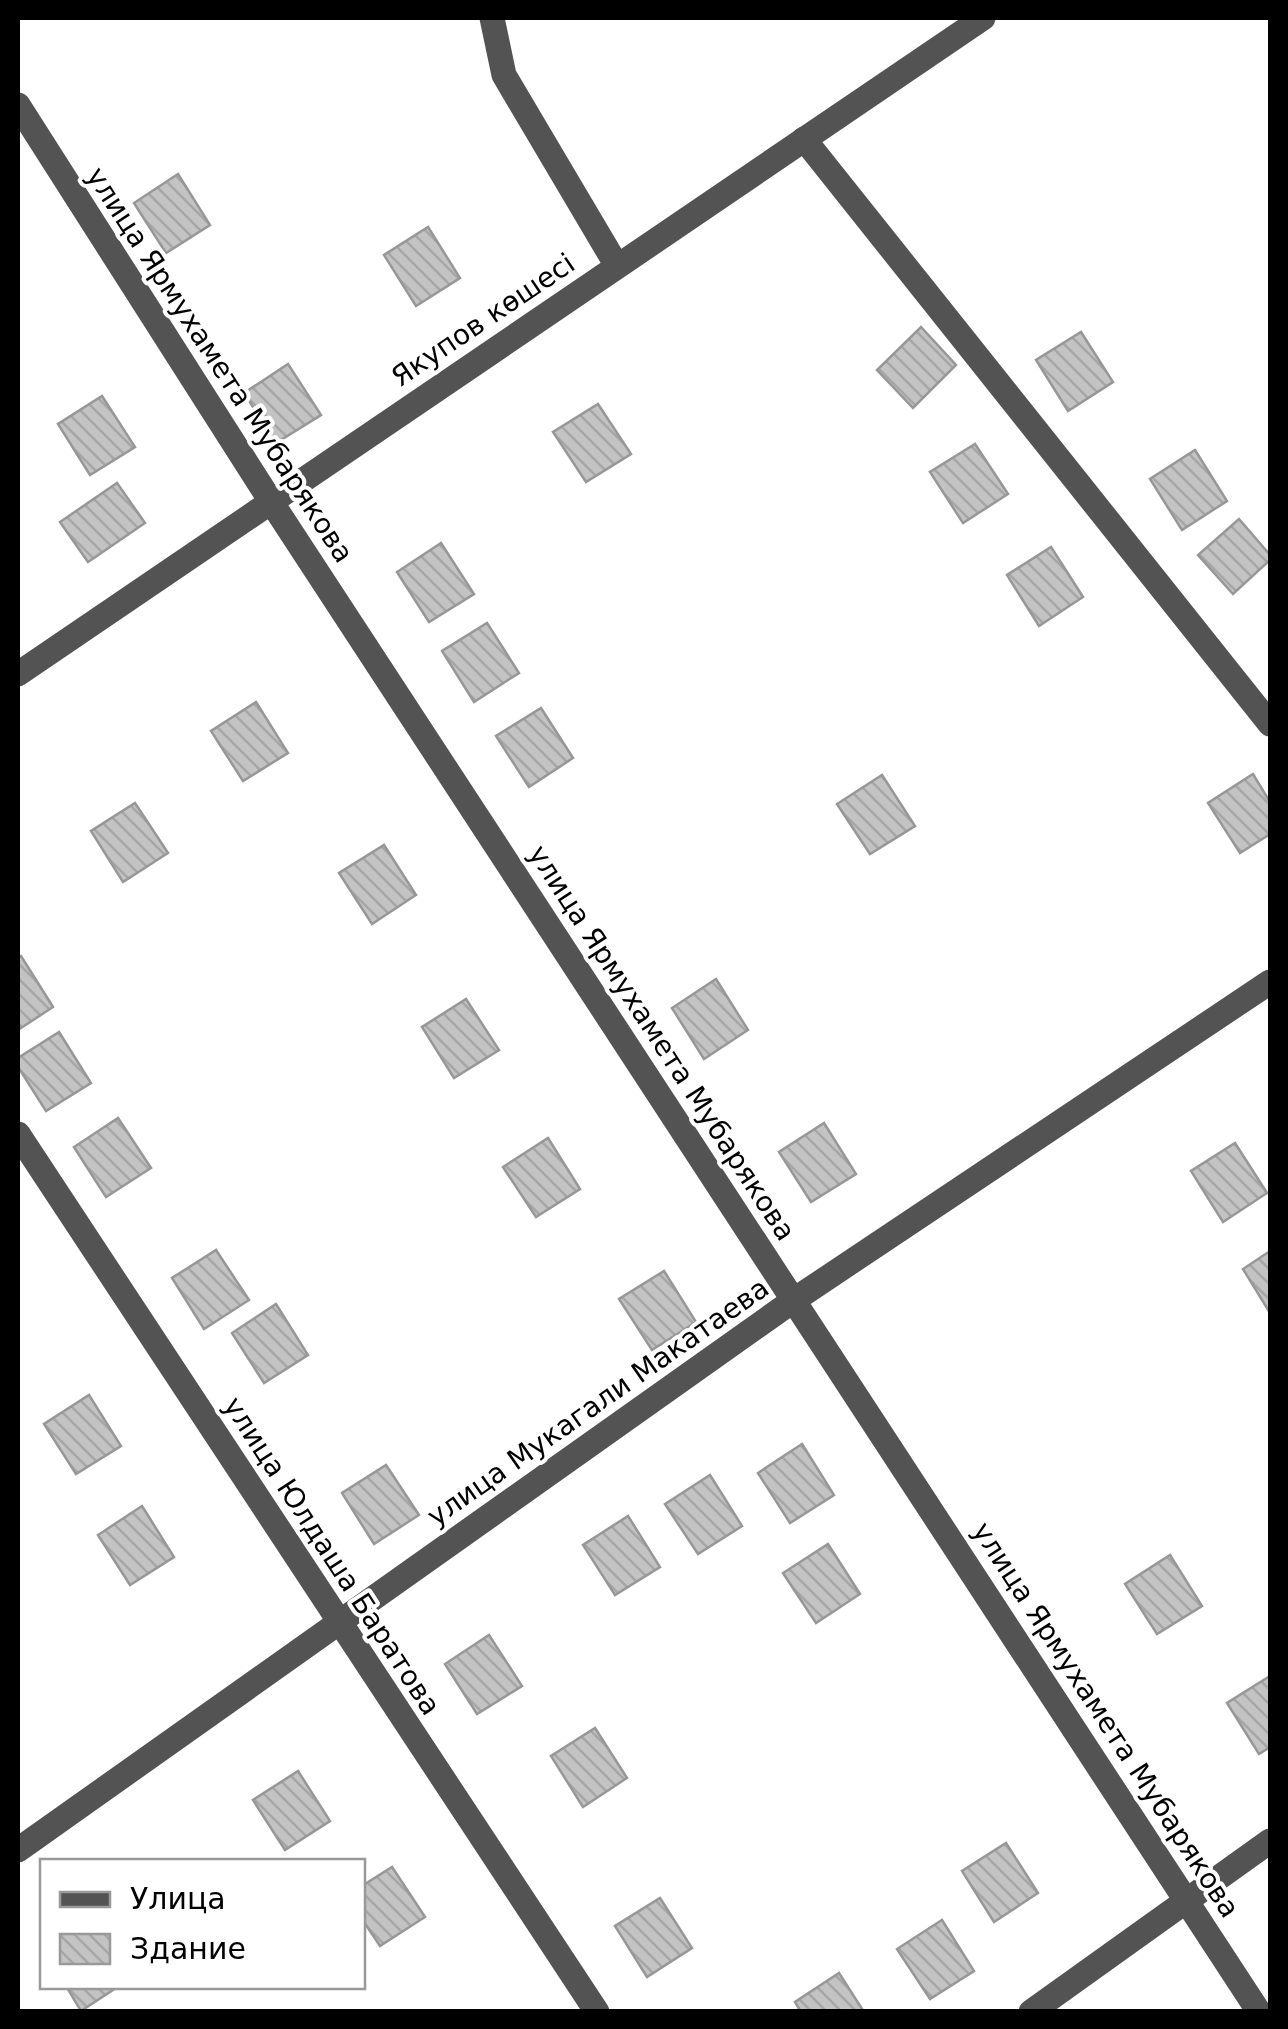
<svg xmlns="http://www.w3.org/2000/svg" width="1288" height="2029" font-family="'DejaVu Sans',sans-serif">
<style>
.building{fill:url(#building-back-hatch);stroke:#979797;stroke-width:2.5}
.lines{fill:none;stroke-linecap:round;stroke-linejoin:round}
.minor{stroke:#535353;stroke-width:25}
.labels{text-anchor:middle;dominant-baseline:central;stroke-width:8;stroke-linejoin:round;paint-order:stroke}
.street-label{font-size:28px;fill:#000;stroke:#fff}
</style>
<defs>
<pattern id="building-back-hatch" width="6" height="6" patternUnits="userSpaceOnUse" patternTransform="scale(2.5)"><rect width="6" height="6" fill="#c3c3c3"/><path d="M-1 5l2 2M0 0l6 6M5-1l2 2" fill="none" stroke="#a6a6a6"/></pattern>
</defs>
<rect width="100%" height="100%" fill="#fff"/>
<g class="building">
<path d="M178,174L210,225L166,253L134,203Z"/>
<path d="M428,227L460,278L416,306L384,255Z"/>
<path d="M921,327L956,365L913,408L877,370Z"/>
<path d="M1081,332L1113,382L1068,411L1036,360Z"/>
<path d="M288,364L321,415L276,443L244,393Z"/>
<path d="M102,396L135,447L90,475L58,424Z"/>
<path d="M598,404L631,454L586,482L553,432Z"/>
<path d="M975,444L1008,494L963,523L930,472Z"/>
<path d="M1195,450L1227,501L1182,530L1150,479Z"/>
<path d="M117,483L145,523L88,562L60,522Z"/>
<path d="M1239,519L1270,555V560L1233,594L1198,555Z"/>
<path d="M441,543L474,594L429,622L397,572Z"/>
<path d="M1051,547L1083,597L1039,626L1007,575Z"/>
<path d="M487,623L519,673L474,702L442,651Z"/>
<path d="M256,702L288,753L243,781L211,731Z"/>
<path d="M541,708L573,758L529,787L496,736Z"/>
<path d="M1253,774L1270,802V834L1240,853L1208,803Z"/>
<path d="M882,775L915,826L870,854L837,804Z"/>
<path d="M135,803L168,853L123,882L91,831Z"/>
<path d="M384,845L416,895L372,924L339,873Z"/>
<path d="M21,956L53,1007L18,1030V958Z"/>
<path d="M716,979L748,1030L704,1059L672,1008Z"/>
<path d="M466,999L499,1050L454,1078L422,1027Z"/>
<path d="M59,1032L91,1083L46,1111L18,1067V1058Z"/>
<path d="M118,1118L151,1168L106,1197L74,1147Z"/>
<path d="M824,1123L856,1174L811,1202L779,1152Z"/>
<path d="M548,1138L580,1189L536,1217L503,1167Z"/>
<path d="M1235,1143L1267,1193L1223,1222L1191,1171Z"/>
<path d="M216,1250L249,1300L204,1329L172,1278Z"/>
<path d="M1270,1251V1313L1243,1269Z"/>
<path d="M664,1271L696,1322L652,1350L619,1299Z"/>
<path d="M276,1304L308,1355L264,1383L232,1333Z"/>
<path d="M89,1395L121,1446L76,1474L44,1424Z"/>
<path d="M802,1444L834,1495L790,1523L758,1473Z"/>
<path d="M386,1465L419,1515L374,1544L342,1493Z"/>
<path d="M710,1475L742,1526L698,1554L665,1504Z"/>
<path d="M142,1506L174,1557L130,1585L98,1535Z"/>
<path d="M628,1516L660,1567L615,1595L583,1545Z"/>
<path d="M828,1544L860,1594L816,1623L783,1573Z"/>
<path d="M1170,1555L1202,1606L1157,1634L1125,1584Z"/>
<path d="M489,1635L522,1686L477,1714L445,1664Z"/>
<path d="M1270,1676V1747L1259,1754L1227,1703Z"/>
<path d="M595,1728L627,1778L583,1807L551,1756Z"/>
<path d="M298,1771L330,1821L285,1850L253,1800Z"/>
<path d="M1006,1843L1038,1893L994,1922L962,1871Z"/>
<path d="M392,1867L425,1917L380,1946L362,1919V1886Z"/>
<path d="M660,1898L692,1948L647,1977L615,1926Z"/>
<path d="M942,1920L974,1971L930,1999L897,1949Z"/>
<path d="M839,1973L864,2012H801L795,2002Z"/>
<path d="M66,1986H119L81,2011Z"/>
</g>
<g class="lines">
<g class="minor">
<path d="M492,18L504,75L617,266"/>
<path d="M18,105L270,500L1259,2012"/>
<path d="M804,139L1270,724"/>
<path d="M18,674L983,18"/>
<path d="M18,1134L597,2012"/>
<path d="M18,1850L794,1300L1270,982"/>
<path d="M1031,2012L1270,1841"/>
</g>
</g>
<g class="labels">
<g class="street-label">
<text transform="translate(483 320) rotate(-34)">Якупов көшесі</text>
<text transform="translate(220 365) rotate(57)">улица Ярмухамета Мубарякова</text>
<text transform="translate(662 1043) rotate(57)">улица Ярмухамета Мубарякова</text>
<text transform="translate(598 1402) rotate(-35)">улица Мукагали Макатаева</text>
<text transform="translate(332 1556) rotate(57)">улица Юлдаша Баратова</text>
<text transform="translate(1106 1720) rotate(57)">улица Ярмухамета Мубарякова</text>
</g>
</g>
<rect width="1288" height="2029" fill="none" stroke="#000000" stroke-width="40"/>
<rect x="40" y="1859" width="325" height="130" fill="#ffffff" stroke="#999999" stroke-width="2.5"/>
<rect x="60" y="1892" width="50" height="15" fill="#535353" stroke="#999999" stroke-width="2.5"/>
<text x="130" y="1909" font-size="30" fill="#000000">Улица</text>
<rect x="60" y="1934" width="50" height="30" fill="url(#building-back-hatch)" stroke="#999999" stroke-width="2.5"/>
<text x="130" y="1959" font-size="30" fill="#000000">Здание</text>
</svg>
